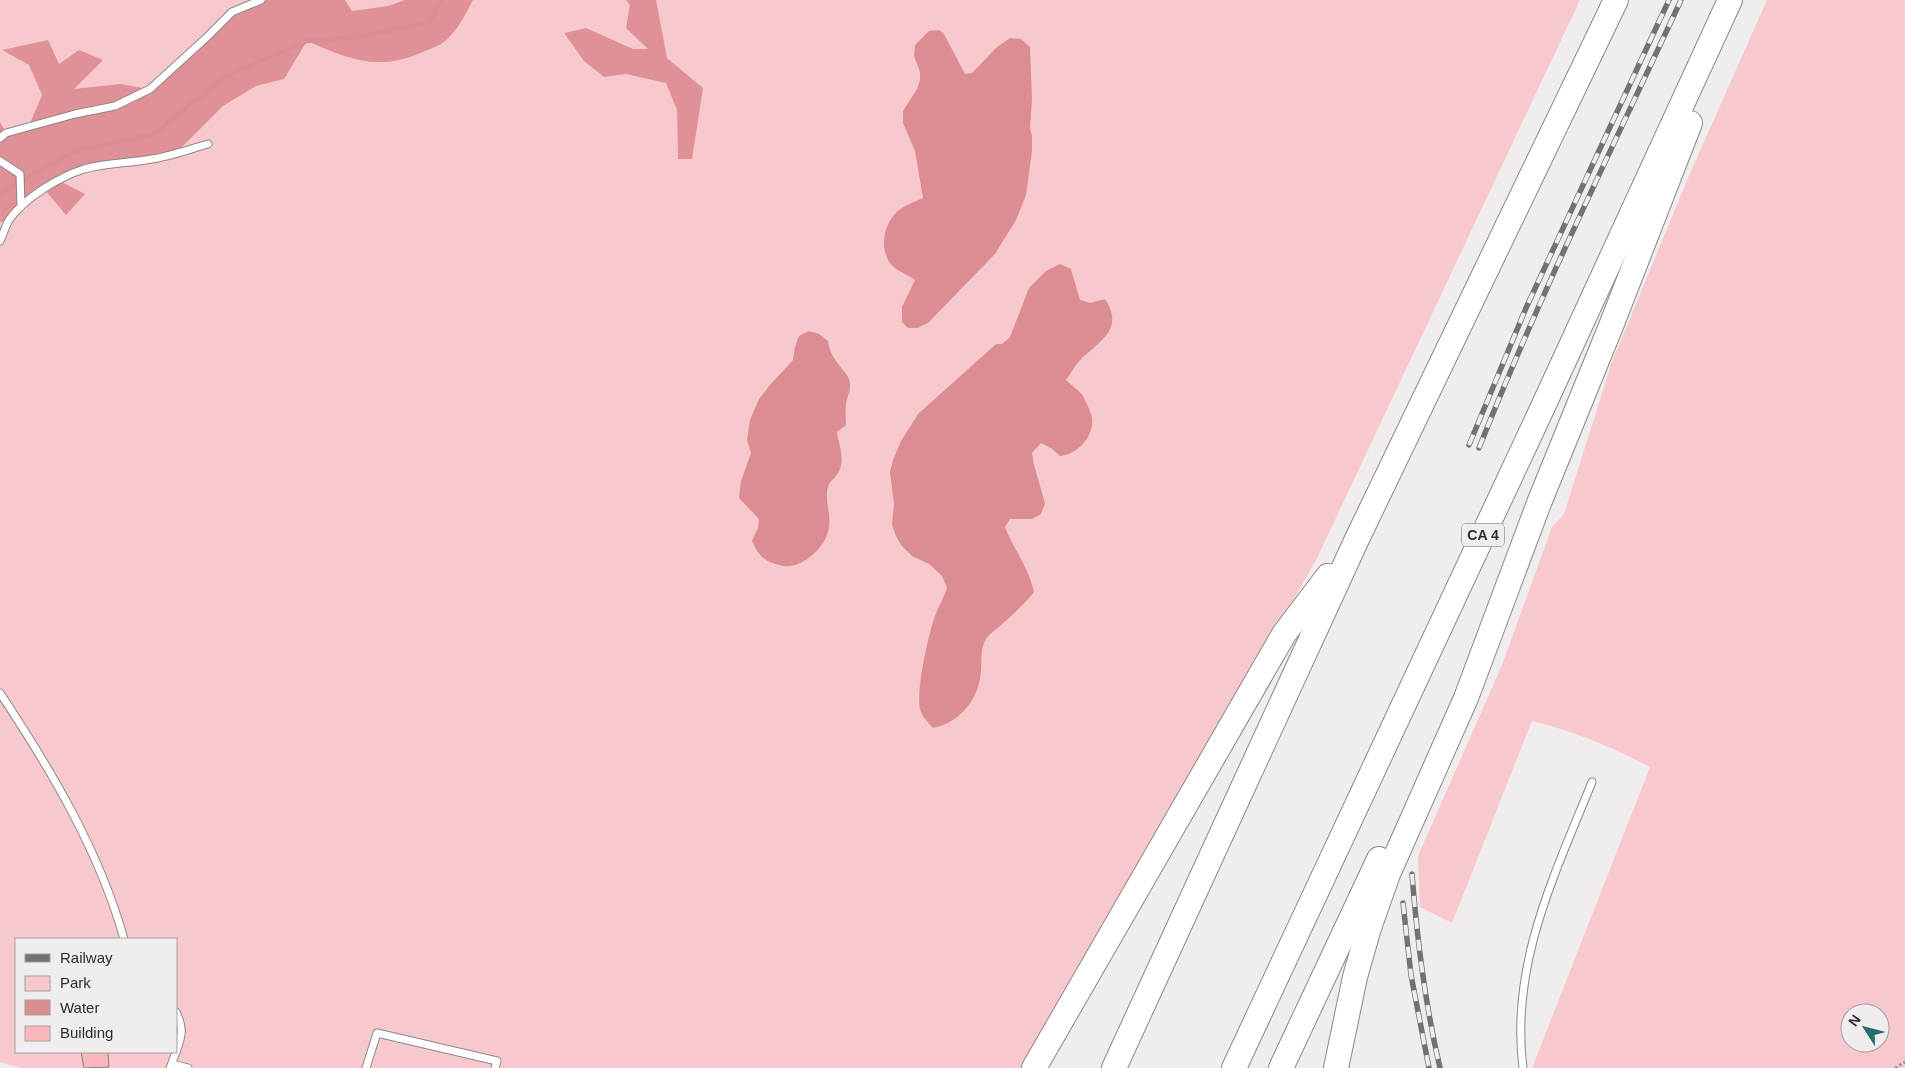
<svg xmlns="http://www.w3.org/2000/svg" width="1905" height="1068" font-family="Helvetica,sans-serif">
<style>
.green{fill:#f8c9cc;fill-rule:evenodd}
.forest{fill:#e09197}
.water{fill:#db8d93}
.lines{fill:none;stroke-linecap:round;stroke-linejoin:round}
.stream{stroke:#db8d93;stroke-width:4.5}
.building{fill:#f9b7bb;stroke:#848080}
.lane-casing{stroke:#8b8787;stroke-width:9}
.highway-casing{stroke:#8b8787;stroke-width:26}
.path{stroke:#908d8d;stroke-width:2.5;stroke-dasharray:2.5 2.5;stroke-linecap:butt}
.lane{stroke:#fff;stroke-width:7}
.highway{stroke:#fff;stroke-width:24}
.rail-casing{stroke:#747171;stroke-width:5.5}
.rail{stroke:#f1eced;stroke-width:4;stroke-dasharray:11;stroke-linecap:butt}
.labels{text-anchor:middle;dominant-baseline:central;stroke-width:4;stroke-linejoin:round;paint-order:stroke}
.shield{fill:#f1eced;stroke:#686666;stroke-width:1}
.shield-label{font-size:14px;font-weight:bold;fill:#2e2c2c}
</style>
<rect width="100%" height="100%" fill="#f1eced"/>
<g class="green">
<path d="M0,0H1580L1318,556L1274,635L1022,1068H21L0,1062ZM16,939H176V1052H16Z"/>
<path d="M1767,0H1905V1068H1532L1650,767C1612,747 1573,731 1532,721L1452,923L1420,907L1418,856L1502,665L1552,527L1564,514L1612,362L1688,178ZM1850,1013H1880V1043H1850Z"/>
</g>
<g class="forest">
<path d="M261,0H345L352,11L388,6L405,0H473C465,15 458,30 445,41C440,46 432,48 425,51C380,72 350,60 307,41L284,79L256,86L223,106L176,153L83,170L60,181L85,194L66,215L44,189L9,221L0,222V122L6,133L28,128L42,95L29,65L2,50L48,40L59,64L79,50L103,60L74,89L120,84L149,89L232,12Z"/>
<path d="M626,0H656L667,58L703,88L692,159H678L677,110L666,83L626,74L604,77L584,61L564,33L586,28L633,49H648L626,28L630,5Z"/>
</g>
<g class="water">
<path d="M939,30L944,34L965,74L972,73L997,47L1010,38L1021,39L1030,47L1032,99L1030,128L1032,136V151L1026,195L1016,220L995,254L928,323L917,328H908L902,322V307L915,280C908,275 895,270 890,263C878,246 885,218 902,208C908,204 916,201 923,198L915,151L903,123V111L917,89L920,80V72L914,56L915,45L929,31Z"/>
<path d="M1060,264L1071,269L1080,300L1090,303L1105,299C1124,328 1102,340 1082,358C1076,364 1071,373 1066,380C1071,385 1079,390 1083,396C1086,402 1091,412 1092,418C1094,437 1078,454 1060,456L1051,448L1041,443L1032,453L1034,465L1045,503L1041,514L1032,519H1010L1005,527C1014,550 1029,568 1034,592C1024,605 1011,616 999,627C994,631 988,635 985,641C980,651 982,659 981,670C980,698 960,723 933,728C928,722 922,717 920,709C916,690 928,636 935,616C938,607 944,598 947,588L942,576L929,564L912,556L901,545L896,536L892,525L894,504L890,472L893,460L901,441L918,414L996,344H1002L1010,337L1029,288L1046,271Z"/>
<path d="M809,331L819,334L828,341C830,361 848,371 850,382C851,391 847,397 846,405C845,412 846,419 846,425L837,432C839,446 846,460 838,473C833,482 829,479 827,492C826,504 831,515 829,527C827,546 803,569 783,566C765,562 760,558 752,541L758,528L759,519L739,498L741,481L751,453L747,440L750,420L759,399L770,385L793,360L795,347L799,336Z"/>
</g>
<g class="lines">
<path class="stream" d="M0,193L74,151L152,135L226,76L307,41L358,37L429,22L442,0"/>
</g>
<path class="building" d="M81,1052H108L109,1067L84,1068Z"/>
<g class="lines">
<g class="lane-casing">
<g id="lane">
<path d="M0,138L6,133L75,114L115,106L150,89L207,37L232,12L261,0"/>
<path d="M0,161L20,174L21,206"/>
<path d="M0,241C3,235 5,227 9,220C24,198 59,177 84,169C106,163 130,163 152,159C171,156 190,149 208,144"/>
<path d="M0,693C51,770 99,850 124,939"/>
<path d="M176,1012C184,1028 182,1036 176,1052"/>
<path d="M172,1064L188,1068"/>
<path d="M170,1068L176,1052"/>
<path d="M366,1068L377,1033L497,1061L495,1068"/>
<path d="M1523,1068C1510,965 1554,876 1592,782"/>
</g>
</g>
<g class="highway-casing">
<g id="highway">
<path d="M1034,1068L1284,634L1328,576"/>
<path d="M1114,1068L1357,539L1616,0"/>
<path d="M1234,1068L1541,411L1730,0"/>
<path d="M1281,1068L1379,859"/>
<path d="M1336,1068L1355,977L1369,928L1388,874L1466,698L1539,503L1611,326L1690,123"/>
</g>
</g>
<path class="path" d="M1895,1068L1905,1062"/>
<use href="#lane" class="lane"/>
<use href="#highway" class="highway"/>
<g class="rail-casing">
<g id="rail">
<path d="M1469,445L1526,308L1669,0"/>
<path d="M1479,448C1539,296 1612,149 1681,0"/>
<path d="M1412,874C1417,939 1425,1004 1440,1068"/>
<path d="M1403,903L1411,975L1429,1068"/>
</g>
</g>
<use href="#rail" class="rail"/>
</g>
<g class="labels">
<rect class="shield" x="1462" y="523.5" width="42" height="23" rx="4"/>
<g class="shield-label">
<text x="1483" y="535">CA 4</text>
</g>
</g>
<rect x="15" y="938" width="162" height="115" fill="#f1eced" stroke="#a39fa0"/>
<rect x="25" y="954" width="25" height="8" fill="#747171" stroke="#a39fa0"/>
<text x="60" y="963" font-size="15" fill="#2e2c2c">Railway</text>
<rect x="25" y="976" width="25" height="15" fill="#f8c9cc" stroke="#a39fa0"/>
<text x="60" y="988" font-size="15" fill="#2e2c2c">Park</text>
<rect x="25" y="1000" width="25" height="15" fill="#db8d93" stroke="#a39fa0"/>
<text x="60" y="1013" font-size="15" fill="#2e2c2c">Water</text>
<rect x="25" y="1026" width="25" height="15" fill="#f9b7bb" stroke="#a39fa0"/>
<text x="60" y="1038" font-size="15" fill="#2e2c2c">Building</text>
<g transform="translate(1865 1028) rotate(306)"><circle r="24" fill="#f1eced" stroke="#a39fa0"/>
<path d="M0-4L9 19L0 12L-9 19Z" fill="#246f6f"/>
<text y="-8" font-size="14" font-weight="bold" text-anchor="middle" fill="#2e2c2c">N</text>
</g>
</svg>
